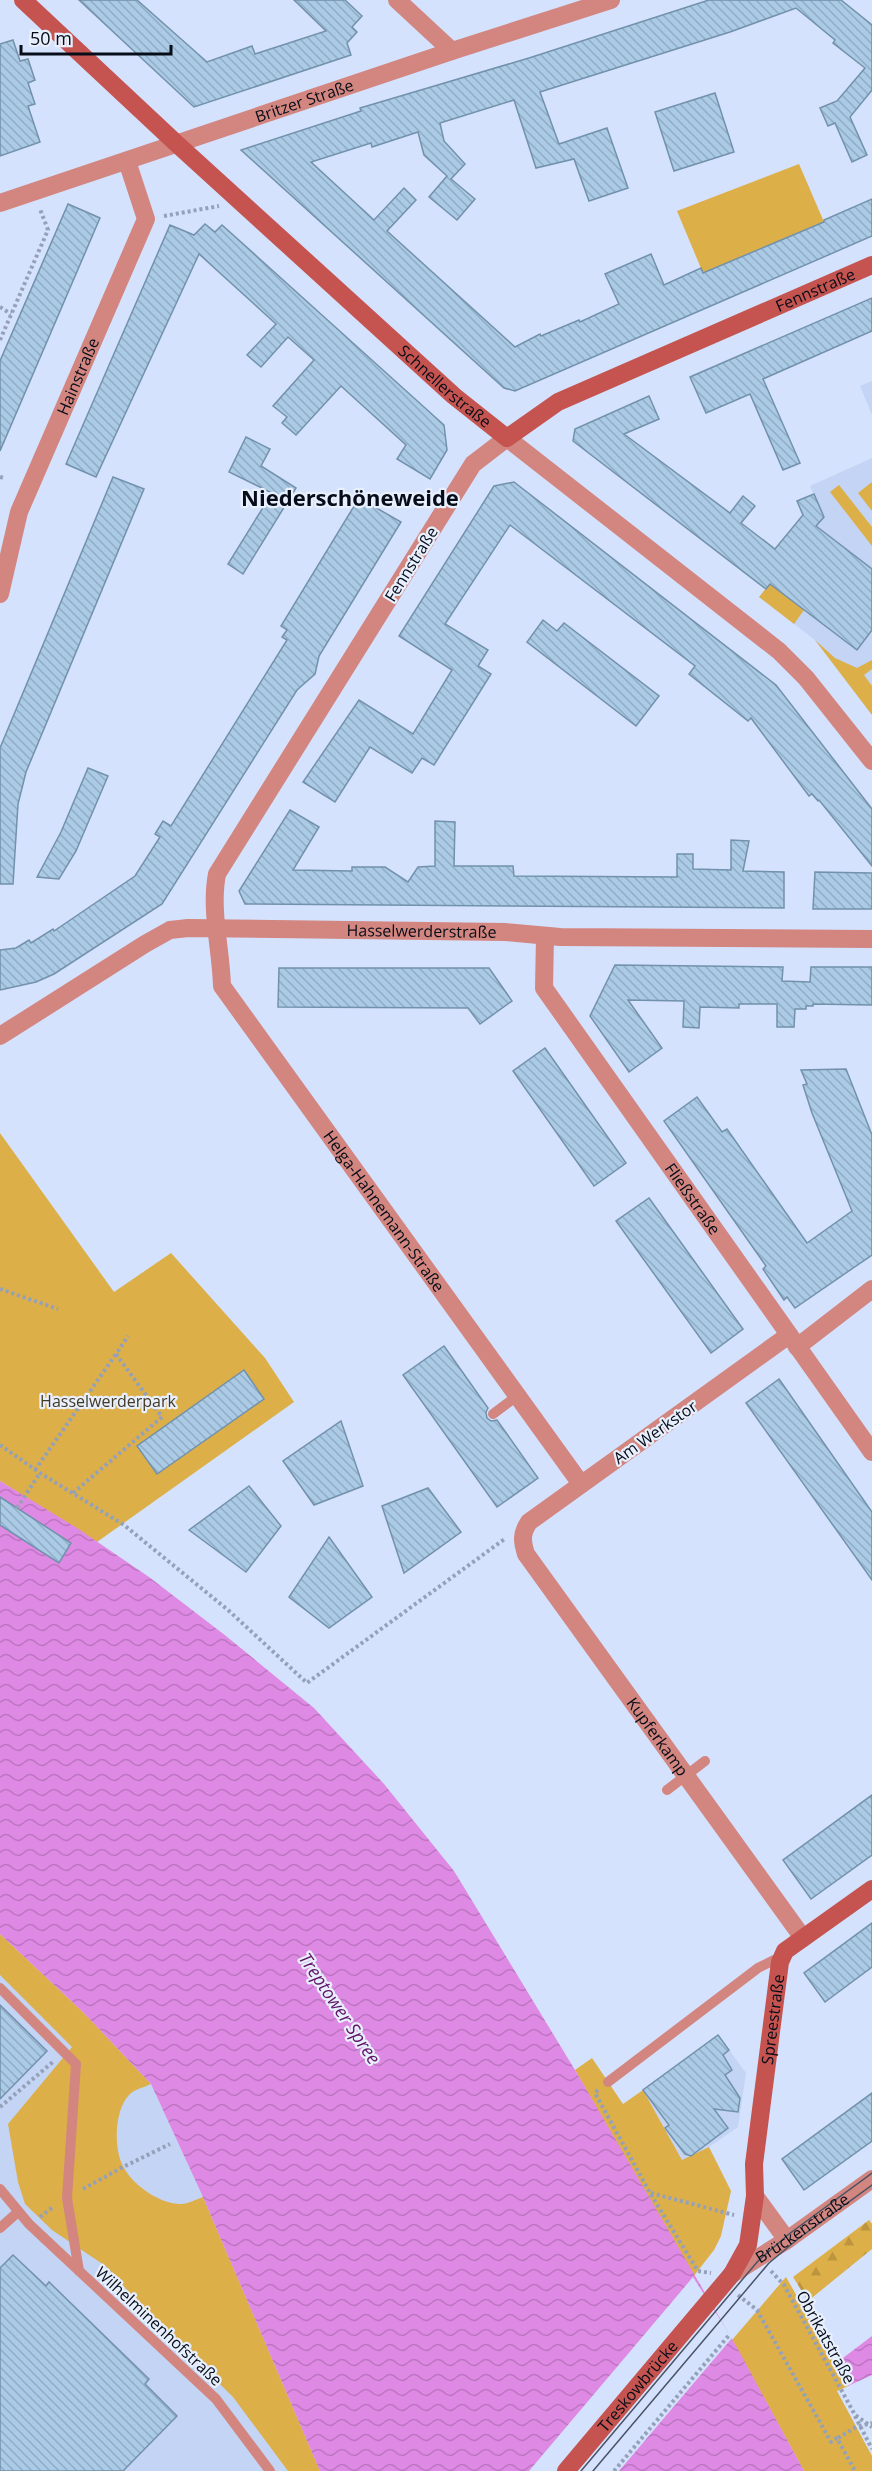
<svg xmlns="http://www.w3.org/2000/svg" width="872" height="2471" font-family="'Open Sans',sans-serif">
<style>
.built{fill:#c3d4f4}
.green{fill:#ddaf48}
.forest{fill:url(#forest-firs)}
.water{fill:url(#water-waves)}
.pier{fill:#d4e2fe}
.building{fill:url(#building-back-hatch);stroke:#7291ab;stroke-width:1.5}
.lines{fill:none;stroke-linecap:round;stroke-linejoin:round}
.path{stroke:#95a1b8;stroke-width:4;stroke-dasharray:3 3;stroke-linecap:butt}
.service{stroke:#d38680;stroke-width:10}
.minor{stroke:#d38680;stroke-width:18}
.tertiary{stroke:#d38680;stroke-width:18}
.secondary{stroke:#c55450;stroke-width:18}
.tram{stroke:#4a5263;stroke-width:1.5}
.labels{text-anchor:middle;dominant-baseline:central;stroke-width:4.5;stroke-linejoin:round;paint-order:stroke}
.street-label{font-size:16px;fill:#070d18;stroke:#e8effd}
.park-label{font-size:16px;fill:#433923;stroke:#e8effd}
.water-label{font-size:18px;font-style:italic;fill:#601367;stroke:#e8effd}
.district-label{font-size:22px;font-weight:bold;fill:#070d18;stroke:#e8effd}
</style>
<defs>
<pattern id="forest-firs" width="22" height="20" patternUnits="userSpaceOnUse" patternTransform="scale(1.5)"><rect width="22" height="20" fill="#ddaf48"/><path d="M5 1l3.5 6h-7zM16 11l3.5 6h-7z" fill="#bc953e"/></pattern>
<pattern id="water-waves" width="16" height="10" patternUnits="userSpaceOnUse" patternTransform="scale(1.5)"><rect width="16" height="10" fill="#de89e3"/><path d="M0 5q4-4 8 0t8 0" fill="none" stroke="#bd75c2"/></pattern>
<pattern id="building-back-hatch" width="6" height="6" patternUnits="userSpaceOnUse" patternTransform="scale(1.5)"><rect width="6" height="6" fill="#aacae6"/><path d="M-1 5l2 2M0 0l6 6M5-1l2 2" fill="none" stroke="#91acc5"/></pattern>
</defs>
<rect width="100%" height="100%" fill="#d4e2fe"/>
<g class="built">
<path d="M872,381V415L860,386Z"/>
<path d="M872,458V715L815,640L759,597L824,517L810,486Z"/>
<path d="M0,1934L151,2084L203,2197L320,2471H0Z"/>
<path d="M718,2035L746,2073L738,2127L709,2147L683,2161L643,2090Z"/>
</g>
<g class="green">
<path d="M799,164L824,222L703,273L677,211Z"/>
<path d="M872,482V511L858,493Z"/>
<path d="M839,485L872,527V546L830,492Z"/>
<path d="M804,542L781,592L804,610L794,624L759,597Z"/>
<path d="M815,640L835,658L857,668L872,660V669L864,675L872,686V715Z"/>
<path d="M0,1133L114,1292L171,1253L265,1358L294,1402L97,1542L0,1481Z"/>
<path d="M0,1934L84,2013L151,2084C145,2087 135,2089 130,2094C114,2109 113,2150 124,2168C134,2186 160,2204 181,2204C188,2204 197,2199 203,2197L320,2471H288L233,2397L142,2307L107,2267L52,2230L25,2204L18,2182L8,2124L72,2047L0,1975Z"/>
<path d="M592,2058L623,2104L643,2090L682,2160L709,2147L731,2191L721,2236L714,2250L693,2277L575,2070Z"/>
<path d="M786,2277L848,2386L837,2391L872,2456V2471H804L732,2340Z"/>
</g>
<path class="forest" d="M869,2220L872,2224V2249L808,2301L793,2277Z"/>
<g class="water">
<path d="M0,1481L77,1528L149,1577L226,1636L314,1708L384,1784L454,1871L575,2070L739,2351L804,2471H320L203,2197L151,2084L84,2013L0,1934Z"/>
<path d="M872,2336V2375L848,2386L835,2364Z"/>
</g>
<path class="pier" d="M693,2277L732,2338L619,2471H529Z"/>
<g class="building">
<path d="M79,0H137L207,62L252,46L255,54L326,31L294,0H345L362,16L352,27L357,32L347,43L351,55L194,107Z"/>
<path d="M709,0H841L872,25V90L850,117L867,155L852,162L835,123L828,126L820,108L837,101L865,68L833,43L835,40L796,8L730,32L540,92L559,144L607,128L628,188L589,201L574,159L536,168L514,100L440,123L444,141L465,164L451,179L475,199L457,220L429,197L447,176L424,155L418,132L372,147L371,143L311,162L374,220L404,188L416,200L387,231L515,347L540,334L541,336L579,320L580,322L619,304L605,274L651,254L664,285L701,268L703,273L824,222V220L872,199V236L515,391L504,388L241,150L361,111L360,108L529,58Z"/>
<path d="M13,40L20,61L28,59L35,80L28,83L35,104L28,106L40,142L0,156V44Z"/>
<path d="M715,93L734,152L674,171L655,112Z"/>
<path d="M68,204L100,218L0,451V361Z"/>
<path d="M205,224L215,232L222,225L444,425L447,450L430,479L397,459L406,445L341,386L296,435L282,423L287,417L273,406L314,360L288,337L261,367L247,355L276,324L199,254L96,477L66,464L170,225L194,235Z"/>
<path d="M872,298V331L763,379L800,463L783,470L750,394L706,413L690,377Z"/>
<path d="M649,396L659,419L624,434L730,513L743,496L755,506L741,523L775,549L803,515L797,501L814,494L824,517L816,526L872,569V630L857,650L770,584L766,589L573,441L575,429Z"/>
<path d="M246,437L270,449L261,466L296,488L243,574L228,564L272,493L229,472Z"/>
<path d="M113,477L144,489L26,772L18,804L13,884H0V748Z"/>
<path d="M514,482L776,685L872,809V866L819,800L818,801L812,794L809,796L751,718L748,721L689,674L695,666L510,525L445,624L488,650L478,666L491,674L434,765L422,758L412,773L370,747L335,802L303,782L359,700L413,734L452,670L399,636L494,486Z"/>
<path d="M359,498L401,522L319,656L315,674L297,690L162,904L54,974L36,982L0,990V950L16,948L29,940L31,943L53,929L54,931L135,876L160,837L155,834L163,821L171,826L287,640L282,637L287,630L281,626Z"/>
<path d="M543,620L557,631L564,623L659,696L636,726L527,642Z"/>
<path d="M88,768L108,776L76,851L59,879L37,877L61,832Z"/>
<path d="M290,810L319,827L293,870L352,871V867H385L408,882L418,867L435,866V821L455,822L454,866H513L514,876L677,877V854H693V869L731,870V840L749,841L743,871L784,872V908L245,904L239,891Z"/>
<path d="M815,872L872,873V909H813Z"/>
<path d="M615,965L783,967L782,981L810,982L811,967H872V1005L813,1004V1006H806V1009H795L794,1027H777V1004H739V1008L700,1007L699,1028L683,1027L684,1001L628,1000L662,1048L629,1072L590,1016Z"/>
<path d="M279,968H489L512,1001L480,1024L468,1008L278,1007Z"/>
<path d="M545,1048L626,1163L594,1186L513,1071Z"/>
<path d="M846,1069L872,1135V1255L795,1308L787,1297L784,1300L763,1269L766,1266L664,1121L697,1097L722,1132L727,1129L807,1243L852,1211L812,1113L803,1085L807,1084L801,1070Z"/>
<path d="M649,1198L743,1329L711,1353L616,1221Z"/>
<path d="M444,1346L488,1408L486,1412L487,1418L491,1421L497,1420L538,1478L497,1507L403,1375Z"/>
<path d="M244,1370L264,1399L157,1474L137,1446Z"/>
<path d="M779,1379L872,1512V1580L746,1403Z"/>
<path d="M341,1421L363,1486L314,1505L283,1461Z"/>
<path d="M249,1486L281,1526L246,1572L189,1530Z"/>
<path d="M428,1488L461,1532L404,1573L382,1506Z"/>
<path d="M0,1497L71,1543L59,1563L0,1525Z"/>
<path d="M329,1537L372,1597L329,1628L289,1597Z"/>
<path d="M872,1795V1855L811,1899L783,1860Z"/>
<path d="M872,1923V1967L825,2002L804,1973Z"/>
<path d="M0,2005L47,2051L0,2099Z"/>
<path d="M718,2035L729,2050L723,2055L732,2070L725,2075L740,2098L738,2112L714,2109L728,2128L691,2156L685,2154L665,2128L669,2125L643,2090Z"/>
<path d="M872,2093V2141L804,2190L782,2159Z"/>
<path d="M13,2255L46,2286L49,2282L149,2379L145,2384L177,2416L123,2471H0V2268Z"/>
</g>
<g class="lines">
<g class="path">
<path d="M164,216L219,206"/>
<path d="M0,307L11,314"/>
<path d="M0,340L48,230L40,209"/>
<path d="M0,477L4,478"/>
<path d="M0,1289L58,1309"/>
<path d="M0,1445L40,1473L124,1525L228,1610L307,1683L506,1538"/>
<path d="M35,1470L116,1354"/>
<path d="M73,1493L162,1417L116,1354L128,1336"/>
<path d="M17,1508L40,1473"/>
<path d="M598,2090L595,2093L650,2193L698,2271L711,2273"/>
<path d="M0,2107L54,2061"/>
<path d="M83,2189L123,2167L170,2144"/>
<path d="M651,2193L734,2215"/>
<path d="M40,2217L53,2207"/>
<path d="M771,2271L784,2285L855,2415L872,2427"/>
<path d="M738,2295L757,2310L831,2442L837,2438L855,2471"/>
<path d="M855,2416L872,2449"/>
<path d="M838,2438L856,2427L872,2423"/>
<path d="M614,2471L730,2334"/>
</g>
<g class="service">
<path d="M493,1414L517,1396"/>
<path d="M667,1790L705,1761"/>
<path d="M0,1988L76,2064L67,2198L79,2271"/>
<path d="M608,2082L758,1968L774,1960L780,1962"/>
<path d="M0,2189L29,2224L216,2399L270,2471"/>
<path d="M0,2228L18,2212"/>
</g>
<g class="minor">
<path d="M397,0L452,51"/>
<path id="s1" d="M0,203L452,51L611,0"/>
<path id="s2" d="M507,438L473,464L217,874C210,910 221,949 222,986L581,1484"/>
<path id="s3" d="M0,594L19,512L146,219L127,161"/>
<path id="s4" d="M545,937L544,988L872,1452"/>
<path id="s5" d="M0,1036L145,944L170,930L188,928L505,932L560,937L872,939"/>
<path id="s6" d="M789,1335L529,1522C521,1534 522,1541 526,1554L803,1938"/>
<path d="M797,1347L872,1289"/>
<path d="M755,2196L787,2240"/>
<path id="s7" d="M732,2274L787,2240L872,2179"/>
</g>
<path class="tertiary" d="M507,438L779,651L806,678L872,761"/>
<g class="secondary">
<path id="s8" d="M23,0L177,144L454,396L507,438L558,402L872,265"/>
<path id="s9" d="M566,2471L732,2274L748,2245L755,2196L754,2164L780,1962L785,1951L872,1889"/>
</g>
<g class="tram">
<path d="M581,2471L758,2261L789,2234L872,2173"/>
<path d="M593,2471L769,2263L799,2238L872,2185"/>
</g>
</g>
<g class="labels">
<g class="street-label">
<text stroke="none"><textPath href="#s1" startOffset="321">Britzer Straße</textPath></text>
<text stroke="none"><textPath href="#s8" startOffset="996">Fennstraße</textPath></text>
<text stroke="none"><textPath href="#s3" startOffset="232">Hainstraße</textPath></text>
<text stroke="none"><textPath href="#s8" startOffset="572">Schnellerstraße</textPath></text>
<text transform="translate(411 564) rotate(-58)">Fennstraße</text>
<text stroke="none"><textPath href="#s5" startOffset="452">Hasselwerderstraße</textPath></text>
<text stroke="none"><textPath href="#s4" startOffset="309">Fließstraße</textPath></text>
<text stroke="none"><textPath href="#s2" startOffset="916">Helga-Hahnemann-Straße</textPath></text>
<text transform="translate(655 1432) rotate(-35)">Am Werkstor</text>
<text stroke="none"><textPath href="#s6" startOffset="579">Kupferkamp</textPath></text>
<text stroke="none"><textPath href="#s9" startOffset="518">Spreestraße</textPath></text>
<text stroke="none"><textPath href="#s7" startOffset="84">Brückenstraße</textPath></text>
<text transform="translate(159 2326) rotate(43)">Wilhelminenhofstraße</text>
<text transform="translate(826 2337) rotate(61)">Obrikatstraße</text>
<text stroke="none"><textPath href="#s9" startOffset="111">Treskowbrücke</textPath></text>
</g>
<g class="park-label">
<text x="108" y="1401">Hasselwerderpark</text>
</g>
<g class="water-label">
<text transform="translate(340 2008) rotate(56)">Treptower Spree</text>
</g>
<g class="district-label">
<text x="350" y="497">Niederschöneweide</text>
</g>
</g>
<path d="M21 45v9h150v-9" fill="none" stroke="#070d18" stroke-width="3"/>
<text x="30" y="45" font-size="18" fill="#070d18" stroke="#e8effd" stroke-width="4.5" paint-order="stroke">50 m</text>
</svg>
